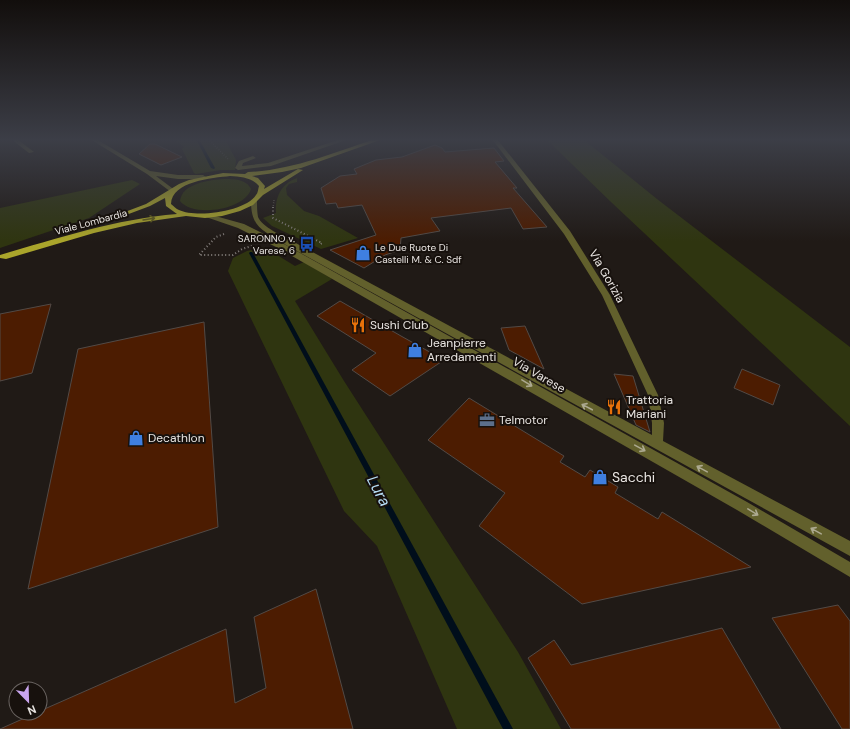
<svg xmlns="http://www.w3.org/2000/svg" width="850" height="729" font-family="'DM Sans',sans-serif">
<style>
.green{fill:#2f3510}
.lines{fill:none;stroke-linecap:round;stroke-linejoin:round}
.stream{fill:#000e1b;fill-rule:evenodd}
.building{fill:#4c1c01;stroke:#524a46}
.path-far1{stroke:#837e7b;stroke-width:1.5;stroke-dasharray:0.5 2;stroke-linecap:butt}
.path{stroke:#837e7b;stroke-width:2;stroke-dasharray:1 2.5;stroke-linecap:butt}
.minor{fill:#62602c;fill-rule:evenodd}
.major{fill:#aaa52b;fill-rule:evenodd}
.oneway{stroke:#605b1c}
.oneway2{stroke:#aca990}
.labels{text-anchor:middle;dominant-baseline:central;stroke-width:4;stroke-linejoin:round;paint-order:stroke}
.far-street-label{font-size:10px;fill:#e8e4e1;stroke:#17110d}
.far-poi-label{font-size:10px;fill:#e8e4e1;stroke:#17110d;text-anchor:end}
.street-label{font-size:12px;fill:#e8e4e1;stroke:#17110d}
.poi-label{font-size:12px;fill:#e8e4e1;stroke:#17110d;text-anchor:start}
.near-poi-label{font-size:14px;fill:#e8e4e1;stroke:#17110d;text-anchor:start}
.near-water-label{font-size:16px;font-style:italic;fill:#b5dbf3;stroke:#17110d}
</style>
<rect width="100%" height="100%" fill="#201a16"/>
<g class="green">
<path d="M176,139H225L236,160L235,170H221L196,174L194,173L182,149L184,147L176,141Z"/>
<path d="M546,139H583L657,199L850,347V426L611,202Z"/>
<path d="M297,178V182L289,184L286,188L287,195L304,211L319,216L358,238L321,249L272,226L263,218L276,213C275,197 281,184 297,178Z"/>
<path d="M224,179C234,179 246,179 251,189C245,210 193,218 180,201C182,183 210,180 224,179Z"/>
<path d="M132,180L140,184L89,218L0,248V208Z"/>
<path d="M264,247L295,266L304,262L332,279L295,301L344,381L518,652L561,729H457L377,546L344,511L228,271L233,258L247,251Z"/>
</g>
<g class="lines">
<g class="stream">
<path d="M196,139H199L215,168L214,169L211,168Z"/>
<path d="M250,252H252L253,253L513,729H503L249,253Z"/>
</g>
</g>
<g class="building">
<path d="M150,144H155L182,157L161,165L139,154Z"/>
<path d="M435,145L442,148L445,152L494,148L504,161L495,162L517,188H513L547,227L523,229L511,208L431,218L440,231L401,238L400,250L385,255L364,268L330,250L376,235L362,205L338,208L336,203L326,204L321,188L340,176L357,174L354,169L376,160L402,157Z"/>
<path d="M340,301L401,336L444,360L390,396L352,370L376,353L317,316Z"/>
<path d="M51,304L32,373L0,381V314Z"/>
<path d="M204,322L218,527L28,589L78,349Z"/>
<path d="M525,326L544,369L509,350L501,328Z"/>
<path d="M742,369L780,385L773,405L734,388Z"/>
<path d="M614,374L633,376L650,432L636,425Z"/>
<path d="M469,398L564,456L560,462L585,477L590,470L618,487L615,493L658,519L662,512L751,567L582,604L479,526L505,493L428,440Z"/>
<path d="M316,589L353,729H0L36,713H40V711L226,629L235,703L266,688L254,617Z"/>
<path d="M838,605L850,621V729H842L772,618Z"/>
<path d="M722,628L781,729H571L528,658L554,640L571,665Z"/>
</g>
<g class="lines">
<g class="path-far1">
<path d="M208,139L229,160"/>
<path d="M273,208L274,200"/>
</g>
<g class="path">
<path d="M273,207V218L322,243L319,245"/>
<path d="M224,234L216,237L199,255H233L242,249L252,246"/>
</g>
<g class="minor">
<path d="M11,139H17L34,152L29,153Z"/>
<path d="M90,139H96L150,171L178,175H203L206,177L203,179H178L156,176L176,191L171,192L147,174Z"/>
<path d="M341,139H349L271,166L238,170L235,168L239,161L253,156L256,158L243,163L242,166L268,163Z"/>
<path d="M492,139H497L570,231L610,295L658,395L664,423L663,441L850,541V556L286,245C265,230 251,230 251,201L254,199L257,201C257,206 257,212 258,217C262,227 283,236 292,241L652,435V423L648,395L602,295L564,234Z"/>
<path d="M208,214L244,224L284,244L747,502L850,562V577L737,510L278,248L238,228L206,217L205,216Z"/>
</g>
<path class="major" d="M375,139H383L301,168L282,172L252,176L258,178L265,186L264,189L298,169L303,170L263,195L253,205L240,211L222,216L205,218L186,216L137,223L94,233L6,259L0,258V255C58,238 116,219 177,214L166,206L165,198L150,206L102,224L96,223L146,204L179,184L189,180L223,173L245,174L248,172C293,170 333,153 375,139ZM230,176C241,177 251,177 259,186C258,189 258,193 256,195C245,212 196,218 179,210C176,209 174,206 171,204C172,181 212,178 230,176Z"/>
</g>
<defs><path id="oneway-shaft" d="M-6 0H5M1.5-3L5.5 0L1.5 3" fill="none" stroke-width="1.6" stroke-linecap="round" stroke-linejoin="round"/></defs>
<use class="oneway" href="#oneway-shaft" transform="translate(149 219) rotate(-9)"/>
<g class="oneway2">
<use href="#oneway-shaft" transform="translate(527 383) rotate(31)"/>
<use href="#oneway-shaft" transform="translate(587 407) rotate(-152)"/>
<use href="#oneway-shaft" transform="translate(640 448) rotate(29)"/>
<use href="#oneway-shaft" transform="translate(702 469) rotate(-151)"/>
<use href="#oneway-shaft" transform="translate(753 512) rotate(31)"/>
<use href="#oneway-shaft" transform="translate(816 531) rotate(-151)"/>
</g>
<linearGradient id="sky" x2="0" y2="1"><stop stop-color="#120e0c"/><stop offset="0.58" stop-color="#3c3e47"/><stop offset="1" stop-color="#3c3e47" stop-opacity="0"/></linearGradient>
<rect width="850" height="241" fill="url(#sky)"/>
<defs>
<g id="bus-bare" transform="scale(1.2)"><path d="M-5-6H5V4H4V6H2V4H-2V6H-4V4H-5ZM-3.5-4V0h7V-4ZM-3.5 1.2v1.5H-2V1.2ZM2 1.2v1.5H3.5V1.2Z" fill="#1a4fb4" stroke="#17110d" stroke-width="2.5" paint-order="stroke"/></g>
<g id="shop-bare" transform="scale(1.2)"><path d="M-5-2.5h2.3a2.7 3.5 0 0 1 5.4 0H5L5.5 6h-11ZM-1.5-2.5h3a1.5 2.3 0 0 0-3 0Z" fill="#3f7fe0" stroke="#17110d" stroke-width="2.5" paint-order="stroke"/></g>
<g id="restaurant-bare" transform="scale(1.2)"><path d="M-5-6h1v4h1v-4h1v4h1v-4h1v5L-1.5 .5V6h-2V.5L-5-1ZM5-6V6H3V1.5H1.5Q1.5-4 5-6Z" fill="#e8710a" stroke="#17110d" stroke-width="2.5" paint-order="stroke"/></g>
<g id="office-bare" transform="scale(1.2)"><path d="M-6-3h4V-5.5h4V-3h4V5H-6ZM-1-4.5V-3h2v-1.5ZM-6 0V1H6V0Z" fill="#5c6f8a" stroke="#17110d" stroke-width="2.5" paint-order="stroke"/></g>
</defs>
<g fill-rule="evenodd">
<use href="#bus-bare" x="307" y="244"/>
<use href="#shop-bare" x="363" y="253"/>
<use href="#restaurant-bare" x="358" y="325"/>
<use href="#shop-bare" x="415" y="350"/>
<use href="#restaurant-bare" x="614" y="407"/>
<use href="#office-bare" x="487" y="420"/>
<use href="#shop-bare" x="136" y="438"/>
<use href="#shop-bare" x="600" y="477"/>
</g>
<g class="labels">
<g class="far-street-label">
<text transform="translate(91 222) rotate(-15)">Viale Lombardia</text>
</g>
<g class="far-poi-label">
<text x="295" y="238">SARONNO v.<tspan x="295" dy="12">Varese, 6</tspan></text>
<text x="375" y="247" text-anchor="start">Le Due Ruote Di<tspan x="375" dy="12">Castelli M. &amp; C. Sdf</tspan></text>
</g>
<g class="street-label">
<text transform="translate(607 276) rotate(60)">Via Gorizia</text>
<text transform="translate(539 375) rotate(30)">Via Varese</text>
</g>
<g class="poi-label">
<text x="370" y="325">Sushi Club</text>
<text x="427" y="343">Jeanpierre<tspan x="427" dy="14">Arredamenti</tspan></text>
<text x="626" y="400">Trattoria<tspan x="626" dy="14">Mariani</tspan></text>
<text x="499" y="420">Telmotor</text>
<text x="148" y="438">Decathlon</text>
</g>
<g class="near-poi-label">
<text x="612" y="477">Sacchi</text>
</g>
<g class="near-water-label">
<text transform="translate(379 491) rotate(62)">Lura</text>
</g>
</g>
<g transform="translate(28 701) rotate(157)"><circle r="19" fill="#17110d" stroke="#6b6562"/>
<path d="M0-3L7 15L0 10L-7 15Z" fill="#c9a5ee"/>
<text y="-6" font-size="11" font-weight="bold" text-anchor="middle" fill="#e8e4e1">N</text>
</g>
</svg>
